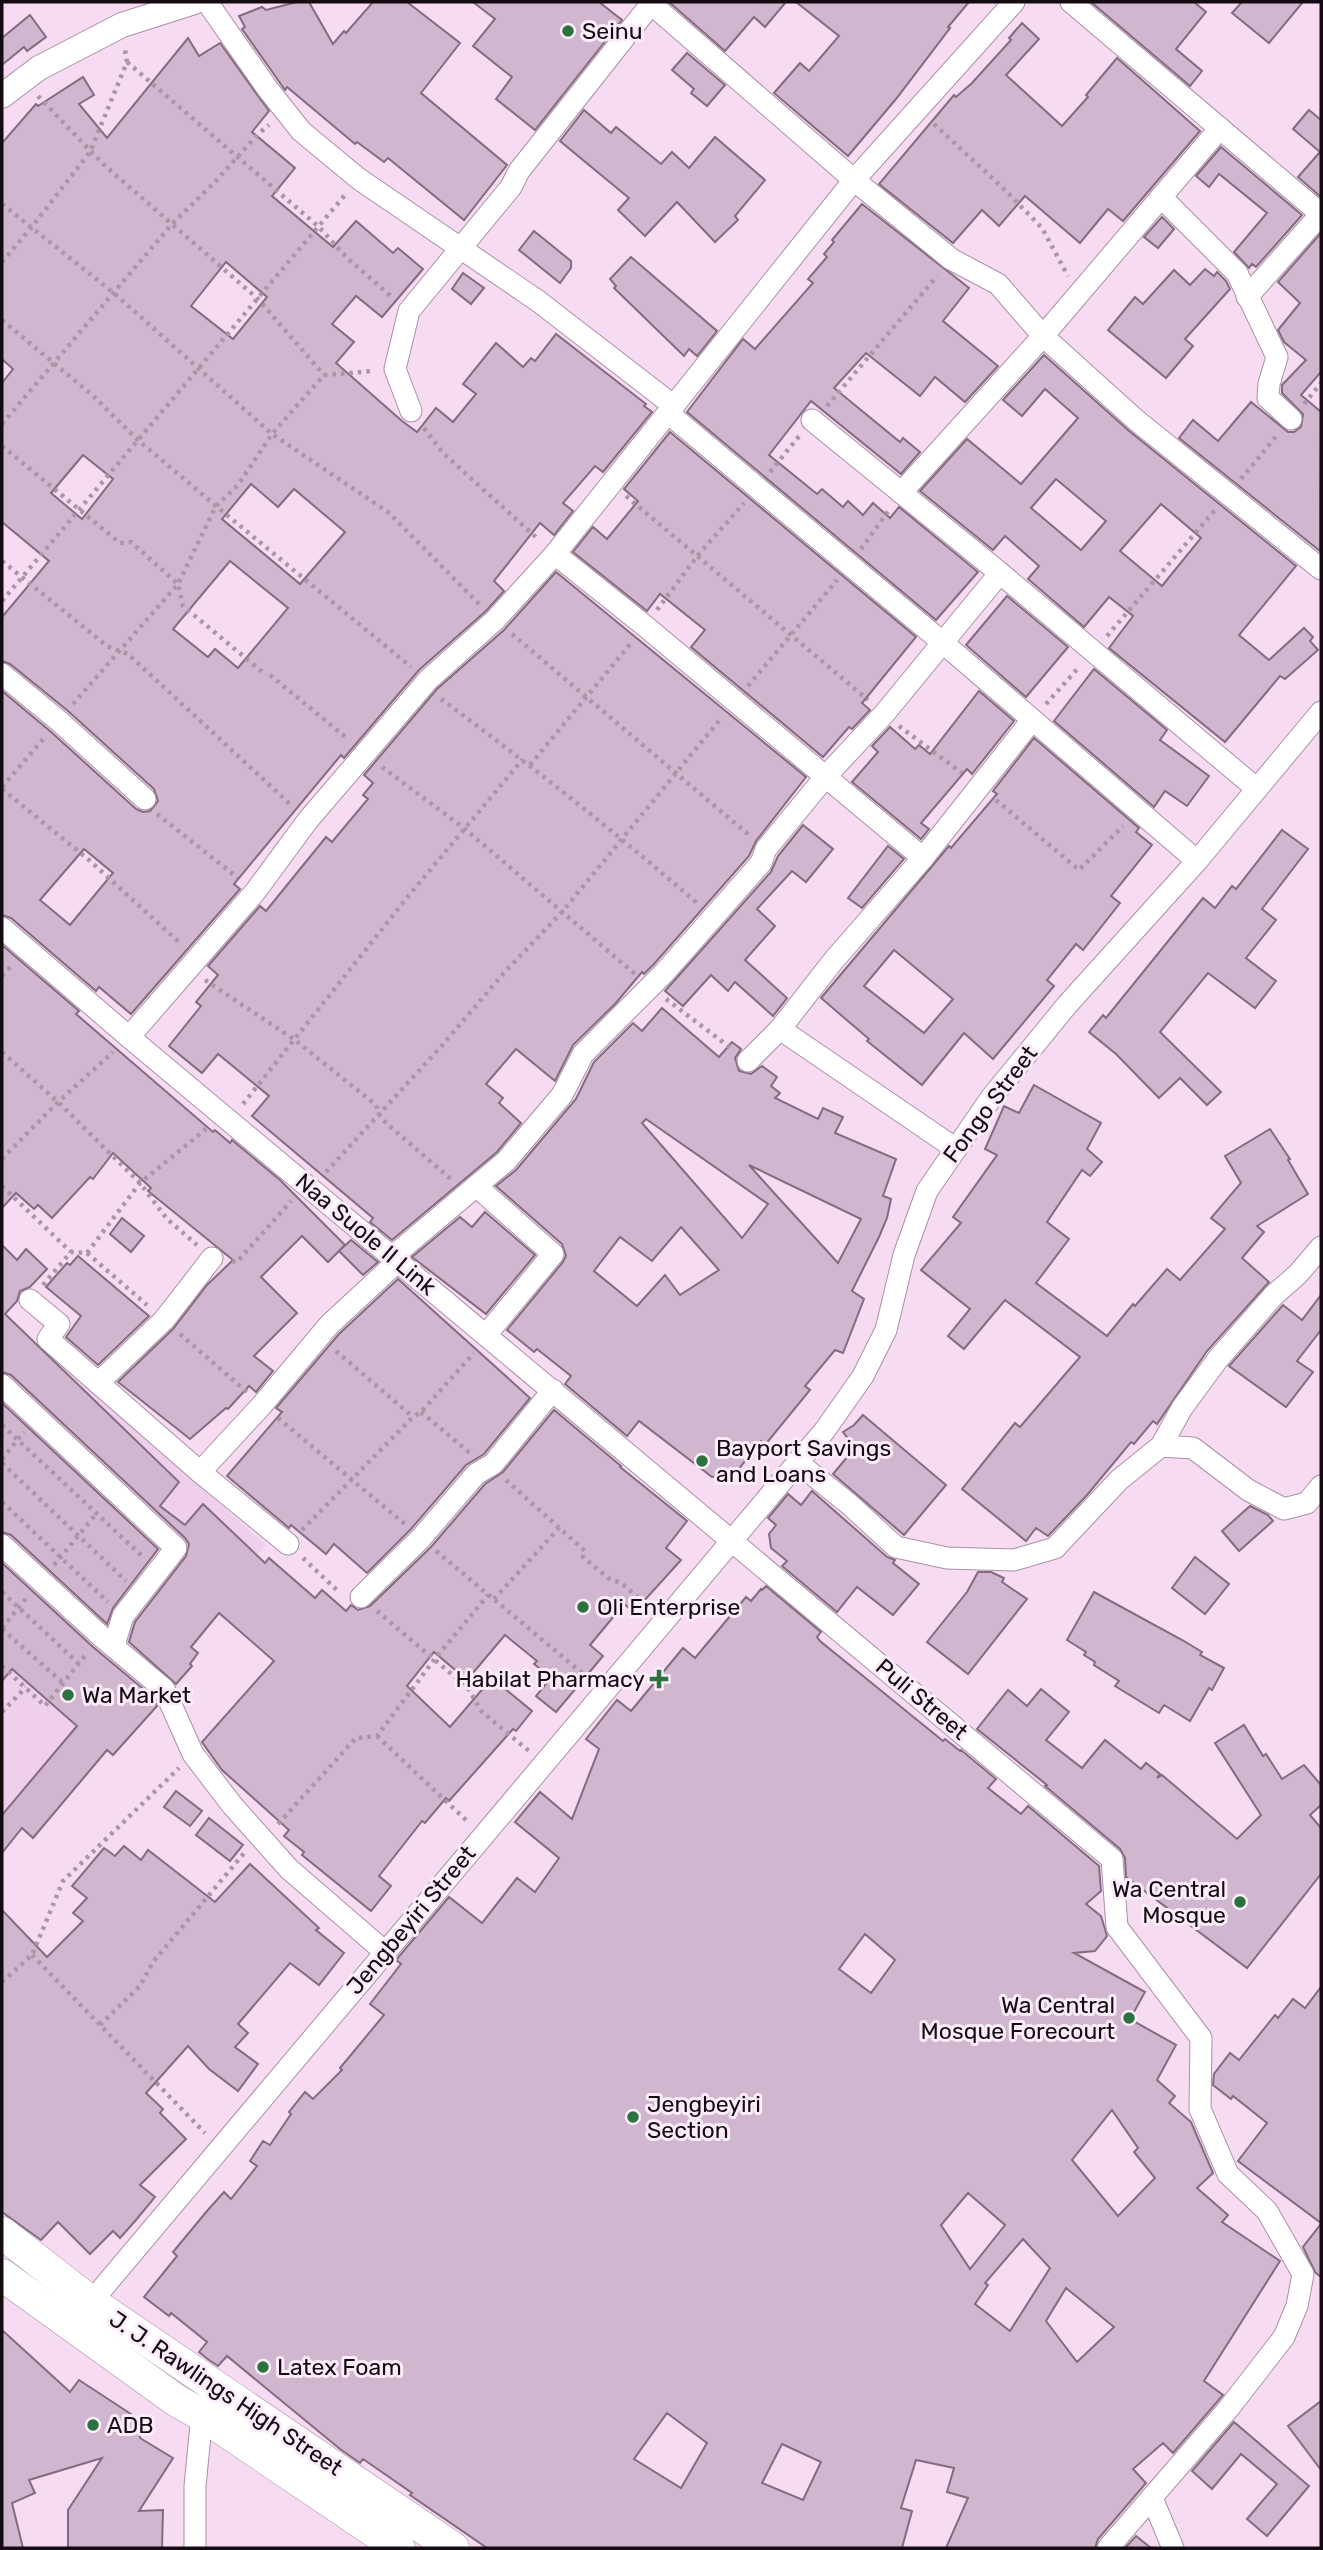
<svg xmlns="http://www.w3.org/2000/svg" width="1323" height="2550" font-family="Rubik,sans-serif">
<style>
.built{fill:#f0cfec}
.building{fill:#d0b6ce;stroke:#836b80;stroke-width:2;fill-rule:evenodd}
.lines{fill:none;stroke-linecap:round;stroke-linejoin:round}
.minor-casing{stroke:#aa91a7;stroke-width:23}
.tertiary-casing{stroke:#aa91a7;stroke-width:26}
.primary-casing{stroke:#aa91a7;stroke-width:33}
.path{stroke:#ab96a9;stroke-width:4.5;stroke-dasharray:3.5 5;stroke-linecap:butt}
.minor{stroke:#fff;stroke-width:21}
.tertiary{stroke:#fff;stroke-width:24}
.primary{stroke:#fff;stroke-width:32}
.poi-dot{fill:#2b723e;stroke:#fcecfa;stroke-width:2.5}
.labels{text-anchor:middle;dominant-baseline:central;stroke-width:6;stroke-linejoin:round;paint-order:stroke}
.poi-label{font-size:23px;fill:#140b13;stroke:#fcecfa;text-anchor:start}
.street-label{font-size:23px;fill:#140b13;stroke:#fcecfa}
</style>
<rect width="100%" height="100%" fill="#f6dbf3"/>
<path class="built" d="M2,1313L266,1545L2,1845Z"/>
<g class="building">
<path d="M297,2H309L333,44L344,31L346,33L373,2H407L460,43L421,93L507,165L464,220L388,158L384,162L357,142L355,144L287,87L285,90L278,80L242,29L245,27L239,16L262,7L266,10Z"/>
<path d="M473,2H599L622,20L535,130L496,99L512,77L473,46L495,19Z"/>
<path d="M669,2H786L765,27L754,17L725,51Z"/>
<path d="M796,2H969L948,27L950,28L896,99L848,156L774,93L800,63L809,71L839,36Z"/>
<path d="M1091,2H1194L1206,12L1176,49L1202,71L1190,86Z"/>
<path d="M1242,2H1303L1269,43L1232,13Z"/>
<path d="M30,15L46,37L27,51L24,47L2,65V38Z"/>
<path d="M1022,23L1039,39L1006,75L1062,126L1088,97L1086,95L1117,58L1200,131L1123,221L1108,209L1080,243L1025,196L999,226L982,210L953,243L879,184L954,95L956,97L972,83L1011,40L1009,38Z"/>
<path d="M188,38L199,56L220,43L269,111L252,132L295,168L272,196L333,247L356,221L393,253L398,248L423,269L382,317L356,296L332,324L354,342L336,363L402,421L417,432L436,408L453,422L476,394L463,384L496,343L523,367L531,358L535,361L556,334L646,404L644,406L652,412L603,472L595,466L563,503L573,511L554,535L540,523L494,581L504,591L486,611L419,670L344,758L341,755L234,884L240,889L131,1014L99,987L96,991L11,918L2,915V691L50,731L136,809L143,812L150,811L158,801L154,789L68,711L10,664L2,661V617L49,561L2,522V383L13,369L2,359V143L36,104L38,106L83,77L94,95L79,104L107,138ZM226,262L267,297L233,339L191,306ZM83,455L113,479L82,519L51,493ZM251,484L278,507L294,489L345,532L300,584L222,519ZM230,561L288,608L238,668L215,649L208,657L173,629ZM84,849L113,873L70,925L40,900Z"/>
<path d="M687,53L725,85L707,106L691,93L694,89L672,70Z"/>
<path d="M584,110L611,133L616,127L661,164L672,152L689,168L715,137L765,180L735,216L738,220L715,242L677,202L645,236L618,210L629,198L560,141Z"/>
<path d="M1309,110L1321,120V197L1298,177L1320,152L1293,129Z"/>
<path d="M1221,147L1302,215L1256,267L1252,264L1249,268L1234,252L1267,213L1219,174L1209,187L1196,176Z"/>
<path d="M862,204L969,288L943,321L998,366L965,402L935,377L920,396L866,353L834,388L900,442L903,438L920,452L901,474L811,401L769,455L817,494L822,489L843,507L848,501L863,515L873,503L890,518L899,507L978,572L936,620L687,412L743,339L755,349L813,283L808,279L827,257L824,254L834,242L832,240Z"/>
<path d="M1162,217L1174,229L1158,248L1144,237Z"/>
<path d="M534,231L571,261V268L560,283L519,250Z"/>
<path d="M1321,233V372L1301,395L1321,412L1320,551L1179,438L1193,420L1218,441L1251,402L1288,432H1294L1301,427L1303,414L1282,393V385L1306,360L1284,342L1278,330L1300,303L1278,282Z"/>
<path d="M631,257L717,331L697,356L689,349L684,356L614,288L616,286L610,279Z"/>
<path d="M1205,269L1214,276L1217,272L1226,281L1230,289L1185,339L1193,346L1166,378L1108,330L1135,297L1143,304L1174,270L1190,285Z"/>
<path d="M463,273L484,288L471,304L452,289Z"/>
<path d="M1044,355L1128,430L1296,566L1239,635L1269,660L1304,628L1313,637L1310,641L1318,650L1285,679L1280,676L1225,742L1109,648L1133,616L1109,597L1084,627L1028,579L1039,566L1005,536L993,550L920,491L967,439L1021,484L1078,418L1045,389L1022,416L1003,400ZM1056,479L1106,521L1081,550L1031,508ZM1161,504L1201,538L1162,586L1120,551Z"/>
<path d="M670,432L916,637L862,703L870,710L852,729L849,727L823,757L691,647L705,630L660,594L647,611L573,552L593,527L607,539L638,501L624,489Z"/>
<path d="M556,572L806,777L756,841L749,856L654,964L644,974L642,972L615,1004L573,1045L555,1081L516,1049L486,1084L503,1098L499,1103L521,1123L497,1152L392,1240L370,1222L373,1218L252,1116L269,1096L218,1054L202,1073L169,1046L201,1006L196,1002L218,975L208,966L260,906L266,911L326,837L332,842L368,799L363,795L373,783L364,775L437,689L504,630Z"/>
<path d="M1007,596L1068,647L1026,697L966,645Z"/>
<path d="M1094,669L1167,730L1160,740L1209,776L1187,806L1165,791L1154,807L1054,721Z"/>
<path d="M979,691L1014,721L972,774L967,769L921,823L929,829L921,839L852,782L878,752L872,746L890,727L915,749L919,745L930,754Z"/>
<path d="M1034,738L1139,828L1136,832L1152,845L1111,896L1120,903L1083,950L1076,944L1047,980L1054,986L993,1059L964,1033L922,1085L867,1041L869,1039L821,998L949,846L951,848L997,794L993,791ZM894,950L953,999L924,1033L864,986Z"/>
<path d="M803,825L833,849L806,882L792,871L757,909L775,926L745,960L787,998L773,1016L735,982L728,991L711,975L683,1006L665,991L771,872L778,856Z"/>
<path d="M1282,830L1308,849L1262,909L1276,920L1246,958L1276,981L1255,1008L1208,973L1160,1032L1221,1092L1207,1105L1180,1078L1159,1098L1116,1054L1089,1032L1103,1015L1106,1018L1203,898L1215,908L1232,886L1236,889Z"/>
<path d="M888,846L904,859L862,908L848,898Z"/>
<path d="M2,945L79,1011L76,1014L213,1132L215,1130L230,1143L232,1140L280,1180L345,1245L328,1262L302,1236L261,1277L297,1313L254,1356L273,1371L256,1392L249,1386L228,1409L226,1408L190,1439L118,1382L173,1329L207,1285L233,1260L148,1191L151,1188L113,1153L93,1179L90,1177L52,1218L38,1205L34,1209L16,1193L2,1208Z"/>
<path d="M662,1008L719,1057L732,1042L741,1049L735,1058L739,1071L751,1074L762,1066L777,1077L771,1086L780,1093L775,1098L818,1119L823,1108L843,1117L835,1133L896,1159L883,1196L891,1199L887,1218L879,1237L852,1291L864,1299L843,1353L835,1350L805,1386L810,1390L765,1445L761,1441L734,1475L712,1477L639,1421L627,1436L565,1384L571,1376L537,1349L534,1352L507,1330L563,1262L566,1256L562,1244L496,1186L516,1170L576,1099L594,1062L633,1023L642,1031ZM646,1119L768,1204L742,1238L642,1123ZM749,1165L861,1219L838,1263L775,1194ZM681,1227L719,1270L680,1295L665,1275L637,1306L594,1271L620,1237L652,1261Z"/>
<path d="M1034,1085L1101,1123L1087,1149L1102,1162L1090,1176L1082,1170L1047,1222L1069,1239L1036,1283L1107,1336L1133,1304L1135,1306L1167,1269L1180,1280L1225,1229L1211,1218L1241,1183L1225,1156L1270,1129L1290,1159L1288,1160L1308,1194L1257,1226L1264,1232L1242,1258L1269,1282L1207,1351L1157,1424L1153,1421L1134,1444L1131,1442L1087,1495L1048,1536L1036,1528L1026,1541L962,1489L1015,1423L1020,1427L1080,1357L1005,1300L964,1349L948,1336L970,1309L921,1270L961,1223L953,1217L997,1155L985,1149L1004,1106L1019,1113Z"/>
<path d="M485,1212L535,1255L486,1314L412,1257L460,1217L472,1227Z"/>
<path d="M122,1218L144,1236L131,1252L110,1234Z"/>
<path d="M351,1240L378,1262L363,1275L339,1251Z"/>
<path d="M2,1245L17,1260L26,1249L47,1269L30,1287L20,1291L17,1301L5,1314L179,1482L160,1506L185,1525L203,1504L265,1563L269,1558L315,1598L322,1590L346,1611L351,1605L358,1610L370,1606L431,1547L485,1484L503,1472L554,1410L621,1466L620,1467L687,1521L666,1548L681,1560L634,1612L624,1604L590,1645L603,1656L556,1712L536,1696L551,1678L534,1664L537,1661L505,1635L467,1680L434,1652L407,1686L450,1727L492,1678L532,1711L516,1731L513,1729L449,1801L446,1798L425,1823L422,1821L379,1876L391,1886L371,1911L302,1855L304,1852L284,1836L289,1830L222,1770L202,1742L274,1661L219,1613L191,1647L198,1653L190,1664L192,1666L176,1684L129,1642L135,1622L186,1556L189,1544L185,1538L11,1375L2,1372Z"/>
<path d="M78,1256L149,1316L98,1365L66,1337L81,1316L46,1287L67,1263L70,1265Z"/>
<path d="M398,1279L530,1398L484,1454L466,1465L411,1529L367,1573L334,1544L326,1554L291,1525L289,1528L227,1476L282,1412L276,1408L339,1334Z"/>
<path d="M1321,1295V1330L1297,1361L1313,1372L1286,1407L1229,1366L1283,1305L1302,1320Z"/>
<path d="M2,1403L158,1549L113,1608L107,1624L11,1535L2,1532Z"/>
<path d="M863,1415L946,1485L904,1535L833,1474L855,1448L843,1432L854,1425Z"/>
<path d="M812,1491L887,1557L895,1560L893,1563L919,1584L893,1615L857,1587L837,1612L782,1566L787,1561L771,1548L769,1534L776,1525L768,1518L788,1494L801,1505Z"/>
<path d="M1250,1506L1268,1515L1273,1521L1239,1551L1222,1531Z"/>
<path d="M1195,1557L1229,1584L1205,1614L1172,1588Z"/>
<path d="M2,1563L93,1647L153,1697L157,1706L113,1755L107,1750L33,1838L22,1828L2,1853V1815L77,1726L12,1669L2,1681Z"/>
<path d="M978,1572H991L1004,1578L1002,1582L1027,1599L968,1674L927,1642L967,1592Z"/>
<path d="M766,1586L821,1632L817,1637L820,1641L943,1741L945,1739L960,1751L961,1750L996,1779L988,1788L1021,1814L1028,1806L1099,1866L1101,1891L1086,1904L1101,1916L1107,1936L1095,1951L1074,1953L1145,1992L1130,2019L1176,2045L1157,2080L1175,2096L1169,2103L1191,2122L1213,2173L1197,2188L1228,2215L1222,2222L1280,2261L1204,2381L1223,2395L1173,2453L1163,2443L1133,2469L1146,2483L1098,2539L1095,2548H946L968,2498L947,2492L954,2468L916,2460L901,2508L912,2511L902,2548H487L410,2495L412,2493L363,2459L360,2463L340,2449L227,2356L218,2366L209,2360L199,2352L207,2342L171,2313L169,2316L144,2297L177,2256L173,2252L207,2211L224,2192L231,2199L257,2166L250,2161L263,2141L270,2145L291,2114L289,2112L305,2092L313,2099L342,2070L340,2068L384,2015L370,2004L401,1964L396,1960L449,1897L482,1923L517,1878L535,1892L559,1858L515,1822L540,1792L572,1819L599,1749L586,1739L617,1700L631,1711L683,1648L695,1658L746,1597L751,1601L761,1589L762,1590ZM865,1934L895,1960L871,1993L839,1969ZM1112,2110L1138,2148L1134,2152L1155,2178L1118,2216L1072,2160ZM968,2193L1005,2225L970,2269L941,2225ZM1023,2239L1050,2268L1010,2331L975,2304L988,2285L985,2283ZM1066,2288L1114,2327L1077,2362L1046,2321ZM667,2413L707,2443L681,2488L634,2459ZM782,2444L821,2462L803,2500L762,2483Z"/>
<path d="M1094,1592L1184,1641L1202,1652L1200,1655L1224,1668L1212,1690L1209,1688L1190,1721L1164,1705L1159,1713L1115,1686L1119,1681L1094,1665L1095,1662L1084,1655L1086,1652L1067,1640Z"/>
<path d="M1041,1689L1069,1712L1046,1740L1082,1768L1105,1740L1141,1769L1146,1763L1160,1774L1157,1778L1162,1775L1237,1839L1261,1815L1215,1743L1244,1725L1263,1756L1266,1754L1282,1779L1304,1765L1321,1785V1805L1310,1815L1321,1828V1874L1247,1968L1126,1877L1125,1858L1120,1849L1045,1786L1047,1785L977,1729L1008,1690L1027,1706Z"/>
<path d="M176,1791L202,1811L190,1826L164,1807Z"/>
<path d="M209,1818L243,1845L230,1861L196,1835Z"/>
<path d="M124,1846L141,1860L148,1850L215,1902L250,1864L319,1928L316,1930L344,1953L319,1985L290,1963L238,2024L248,2033L235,2047L258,2064L238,2091L209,2069L188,2046L146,2093L163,2109L160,2113L186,2139L140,2185L155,2197L136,2220L120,2238L113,2231L90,2254L58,2222L41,2240L2,2212V1910L47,1957L83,1921L73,1913L87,1898L72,1886L104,1848L115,1856Z"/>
<path d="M1321,1987V2223L1238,2161L1267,2123L1233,2096L1231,2099L1213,2085L1214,2074L1230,2053L1239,2060L1275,2015L1278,2018L1293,1999L1305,2008Z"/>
<path d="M1321,2224V2277L1315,2272L1303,2247Z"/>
<path d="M2,2330L70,2392L79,2380L137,2418L140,2438L173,2458L139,2511L163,2510L162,2548H68V2510L102,2458L29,2480L35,2493L12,2503L23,2548H2Z"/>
<path d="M1321,2401V2470L1288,2426Z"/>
<path d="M1234,2422L1309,2486L1267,2536L1247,2519L1277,2484L1241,2454L1212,2489L1192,2471Z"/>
<path d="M1136,2536L1151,2548H1125Z"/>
</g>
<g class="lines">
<g class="minor-casing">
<g id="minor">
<path d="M207,2L267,88L301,131L359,179L538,301L674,406"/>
<path d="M649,2L854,180L951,259L998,284L1043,336L1136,420L1321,569"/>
<path d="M1071,2L1321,214"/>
<path d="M1161,197L1237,273L1277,357L1269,384L1268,398L1291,419"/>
<path d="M1247,297L1321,214"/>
<path d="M411,411L395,369L409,311L511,187L519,171L651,4"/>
<path d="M668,413L942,642L1197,861"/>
<path d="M812,420L1000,573L1257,789"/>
<path d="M901,493L1043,336L1220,128"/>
<path d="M555,554L645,626L923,858"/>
<path d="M2,674L59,721L145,799"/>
<path d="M2,928L129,1037L1112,1859L1117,1927L1201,2038L1200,2109L1228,2174L1267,2211L1303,2274L1297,2306L1284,2337L1229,2408L1108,2548"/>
<path d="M780,1029L834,960L923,858L1032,720"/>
<path d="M129,1037L255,892L308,820L428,680L495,620L555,554L854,180L1014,2"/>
<path d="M748,1061L780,1029L956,1149"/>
<path d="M476,1186L553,1254L486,1335"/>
<path d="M392,1257L506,1161L562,1095L583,1054L664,973L761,863L766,849L826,776L884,714L1000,573"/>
<path d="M30,1300L59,1324L48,1339L200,1472L288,1544"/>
<path d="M98,1383L164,1320L212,1258"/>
<path d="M2,1385L176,1548L123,1616L114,1645"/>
<path d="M1161,1446L1182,1408L1218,1359L1274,1295L1298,1274L1321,1247"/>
<path d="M797,1462L849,1504L896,1547L947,1558L1014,1560L1055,1548L1119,1480L1161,1446L1193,1448L1248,1490L1284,1509L1307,1503L1321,1486"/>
<path d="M200,1472L262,1405L329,1325L398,1261"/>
<path d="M2,1545L102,1637L164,1689L193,1754L232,1805L289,1869L385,1952"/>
<path d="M361,1597L421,1538L476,1474L493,1464L553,1390"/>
<path d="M91,2302L825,1430L863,1376L886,1330L904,1255L927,1191L991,1098L1067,1005L1197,861L1321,712"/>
<path d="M1152,2498L1173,2548"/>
<path d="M195,2548V2486L202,2415"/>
</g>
</g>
<g class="tertiary-casing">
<path id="tertiary" d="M2,96L39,68L122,25L194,2"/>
</g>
<g class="primary-casing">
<g id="primary">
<path d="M2,2233L91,2302L453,2548"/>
<path d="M2,2275L177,2401L202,2415L399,2548"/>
</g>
</g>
<g class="path">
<path d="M127,62L319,227L347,258L393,298"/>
<path d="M38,96L103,164L258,299L324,375"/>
<path d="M934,124L1004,189L1042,228L1068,276"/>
<path d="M2,204L115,294L272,434L388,512L480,605"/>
<path d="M2,262L31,228L90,152L127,62L125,50"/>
<path d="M2,320L91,394L139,441L216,506L411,667"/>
<path d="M1304,404L1321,383"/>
<path d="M827,406L937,276"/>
<path d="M2,424L172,224L215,182L258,134L269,125"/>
<path d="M424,428L443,453L538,539"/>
<path d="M2,446L120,543L131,542L178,584L183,606L266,675"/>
<path d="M770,472L800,435"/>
<path d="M1241,479L1278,434"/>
<path d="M626,496L868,700"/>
<path d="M861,549L889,510"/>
<path d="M2,561L107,646L128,654L291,805"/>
<path d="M2,601L345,195"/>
<path d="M657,610L698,555L744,503"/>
<path d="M512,634L749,835"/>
<path d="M1107,636L1215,510"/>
<path d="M270,675L348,739"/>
<path d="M748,686L837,580"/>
<path d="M441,699C529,764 614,831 697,903"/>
<path d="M73,704L178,584L216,506L238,485L272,434L324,375L374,371"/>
<path d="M1046,704L1080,666"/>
<path d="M899,726L962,773"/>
<path d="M530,765L632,642"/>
<path d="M382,767L465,829L635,974"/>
<path d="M2,787L45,737"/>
<path d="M2,789L89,860L181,944"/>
<path d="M996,800L1079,870L1123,826"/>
<path d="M157,814L238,878"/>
<path d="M2,976L12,965"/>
<path d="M205,980L295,1040L376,1105L379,1114L386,1123L452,1180"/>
<path d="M666,999L732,1049"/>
<path d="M2,1052L58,1102L140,1183L167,1219L197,1245"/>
<path d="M243,1104L410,894L523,759"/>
<path d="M2,1159L58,1102L113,1052"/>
<path d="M326,1172L439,1049L503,974L562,912L722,717"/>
<path d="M2,1186L71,1252"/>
<path d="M87,1253L147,1305"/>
<path d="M232,1261L237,1262L291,1201"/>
<path d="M43,1285L71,1252L87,1253L140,1183L206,1129"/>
<path d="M180,1334L247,1392"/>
<path d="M336,1351L413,1417"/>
<path d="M421,1412L471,1454"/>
<path d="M278,1418L406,1525"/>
<path d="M2,1425L142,1556"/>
<path d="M2,1459L24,1432"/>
<path d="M2,1463L126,1581"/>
<path d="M506,1480L585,1551L583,1557L608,1578L621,1583L648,1606"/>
<path d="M2,1502L108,1602"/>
<path d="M302,1530L413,1417L421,1412L474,1353"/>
<path d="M436,1551L588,1678"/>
<path d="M303,1558L340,1593"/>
<path d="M54,1565L97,1513"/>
<path d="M2,1592L78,1663"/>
<path d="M494,1599L559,1528"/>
<path d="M377,1611L468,1688L481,1711L529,1751"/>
<path d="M2,1628L28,1596"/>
<path d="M2,1629L62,1682"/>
<path d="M2,1666L45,1706L87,1653"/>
<path d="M2,1712L26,1687"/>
<path d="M377,1736L468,1822"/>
<path d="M278,1824L356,1738L377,1736L434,1660L488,1595"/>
<path d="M32,1955L205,2133"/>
<path d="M2,1982L32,1955L63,1881L179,1768"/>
<path d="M100,2025L140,1986L153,1962L245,1852"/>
</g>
<use href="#minor" class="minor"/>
<use href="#tertiary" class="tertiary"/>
<use href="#primary" class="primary"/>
</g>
<g class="poi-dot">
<circle cx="568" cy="31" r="7"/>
<circle cx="702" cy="1461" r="7"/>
<circle cx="583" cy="1607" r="7"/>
<path d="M655.5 1668.5h7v7h7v7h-7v7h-7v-7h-7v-7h7z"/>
<circle cx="68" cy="1695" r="7"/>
<circle cx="1240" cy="1902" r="7"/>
<circle cx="1129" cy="2018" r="7"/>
<circle cx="633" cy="2117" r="7"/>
<circle cx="263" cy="2367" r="7"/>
<circle cx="93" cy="2425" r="7"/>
</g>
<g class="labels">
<g class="poi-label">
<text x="582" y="31">Seinu</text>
<text x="716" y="1448">Bayport Savings<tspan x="716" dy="26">and Loans</tspan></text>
<text x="597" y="1607">Oli Enterprise</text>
<text x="645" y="1679" text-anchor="end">Habilat Pharmacy</text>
<text x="82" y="1695">Wa Market</text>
<text x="1226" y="1889" text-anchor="end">Wa Central<tspan x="1226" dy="26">Mosque</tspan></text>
<text x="1115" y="2005" text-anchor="end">Wa Central<tspan x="1115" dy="26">Mosque Forecourt</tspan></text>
<text x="647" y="2104">Jengbeyiri<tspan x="647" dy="26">Section</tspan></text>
<text x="277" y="2367">Latex Foam</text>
<text x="107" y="2425">ADB</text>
</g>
<g class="street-label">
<text transform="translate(990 1104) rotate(-53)">Fongo Street</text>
<text transform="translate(366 1234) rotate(40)">Naa Suole II Link</text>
<text transform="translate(922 1699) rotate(40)">Puli Street</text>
<text transform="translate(411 1920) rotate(-50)">Jengbeyiri Street</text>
<text transform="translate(226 2393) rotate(34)">J. J. Rawlings High Street</text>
</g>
</g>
<rect width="1323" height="2550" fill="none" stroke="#140b13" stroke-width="7"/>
</svg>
